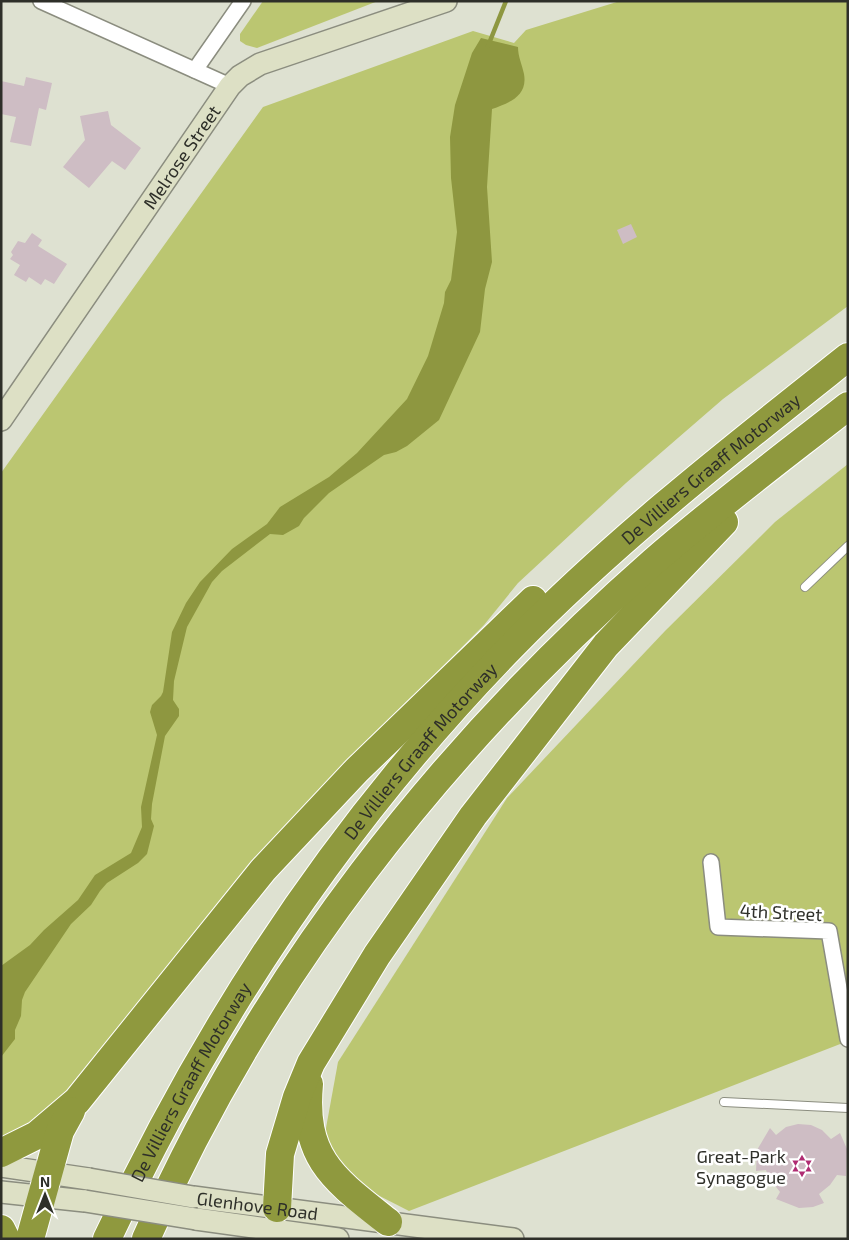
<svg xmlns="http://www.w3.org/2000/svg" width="849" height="1240" font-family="'Exo 2',sans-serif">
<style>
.green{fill:#bbc671}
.water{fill:#8e9740}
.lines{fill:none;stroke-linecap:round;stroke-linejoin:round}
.stream{stroke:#8e9740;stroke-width:4.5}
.building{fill:#cebdc4}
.lane-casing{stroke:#8b8d7f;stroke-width:10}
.street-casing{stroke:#8b8d7f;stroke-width:18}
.secondary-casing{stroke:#8b8d7f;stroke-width:24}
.highway-casing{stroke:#fff;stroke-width:30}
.lane{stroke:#fff;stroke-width:8}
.street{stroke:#fff;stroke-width:15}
.secondary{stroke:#dde0c5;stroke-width:21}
.highway{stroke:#8f993e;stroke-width:28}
.secondary-bridge-casing{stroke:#8b8d7f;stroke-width:24;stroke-linecap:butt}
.secondary-bridge{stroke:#dde0c5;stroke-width:21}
.labels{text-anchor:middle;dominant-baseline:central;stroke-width:5;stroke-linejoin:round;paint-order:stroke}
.street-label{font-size:18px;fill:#2e2f29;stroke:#fff}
.poi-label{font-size:18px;fill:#2e2f29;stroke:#fff;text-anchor:end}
</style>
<rect width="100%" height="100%" fill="#dee1d1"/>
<g class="green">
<path d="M263,1H378L257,48L246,45L240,41V34Z"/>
<path d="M620,1H848V306L723,399L626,483L518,583L484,625L303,807L213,911L69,1093L37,1124L1,1137V473L263,107L473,31L514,43L526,30Z"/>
<path d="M848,464V1041L409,1211L360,1186L324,1139L338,1062L507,798L665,631L775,522Z"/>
</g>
<path class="water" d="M481,38L518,47C518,57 522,64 524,74C528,96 509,103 492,109L487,187L492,262L485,289L480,332L439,420L407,446L396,452L384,455L329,493L304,518L299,526L283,535L270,534L222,571L212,582L187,627L174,681L173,700L179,709V716L165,736L152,804L151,819L154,826L147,854L138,863L107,883L100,891L91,905L71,924L25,992L22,1000L21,1016L15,1030V1039L1,1057V966L30,945L44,930L78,900L95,875L131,853L142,827L141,807L157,735L150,712L152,705L161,696L163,692L172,632L186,603L200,582L232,549L267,524L280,507L329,477L357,453L407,399L428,356L444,303L445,292L451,280L457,232L451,178L450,137L455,105L472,53Z"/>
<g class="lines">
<path class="stream" d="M488,46L506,1"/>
</g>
<g class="building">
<path d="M26,77L52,83L46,110L39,108L31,146L10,142L16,117L1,114V81L24,86Z"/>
<path d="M108,111L111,125L141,148L125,170L112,161L89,188L63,167L85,140L80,116Z"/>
<path d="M631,224L637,237L623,244L617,230Z"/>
<path d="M32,233L42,240L38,246L67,264L54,284L45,279L41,285L29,277L26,282L14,275L20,265L10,259L13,255L11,252L18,241L25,243Z"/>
<path d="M798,1124L811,1125L822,1130L831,1139L840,1133L847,1149L846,1176L837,1175L830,1185L819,1194L824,1203L813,1207L799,1208L776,1199L780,1192L769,1178L766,1170L756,1171L757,1150L770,1128L776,1135L786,1127Z"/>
</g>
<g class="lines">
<g class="lane-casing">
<g id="lane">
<path d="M805,587L848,546"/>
<path d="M724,1102L848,1108"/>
</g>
</g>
<g class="street-casing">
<g id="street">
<path d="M41,1L230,86"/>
<path d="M195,70L243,1"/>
<path d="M711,862L718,927L829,931L848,1039"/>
</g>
</g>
<g class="secondary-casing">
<g id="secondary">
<path id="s1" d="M1,420L230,86L240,76L260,64L446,1"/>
<path d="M1,1166L89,1179"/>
<path d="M1,1192L85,1201"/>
<path id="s2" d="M193,1197L513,1239"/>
<path d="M196,1219L338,1239"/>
</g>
</g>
<g class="highway-casing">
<g id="highway">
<path d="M309,1084C302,1159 335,1180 388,1222"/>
<path d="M1,1153L37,1135L77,1101L263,870L357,770L533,600"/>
<path d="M277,1208L280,1154L297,1097L311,1063L377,955L473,816L606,645L724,522"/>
<path d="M1,1229L6,1239"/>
<path d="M30,1239L60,1131L71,1111"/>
<path id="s3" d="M107,1239C210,1019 341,821 511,647C614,541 732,449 848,357"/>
<path d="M146,1239C261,978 440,749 653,562C716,507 783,457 848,406"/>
</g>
</g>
<use href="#lane" class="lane"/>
<use href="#street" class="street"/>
<use href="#secondary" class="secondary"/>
<use href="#highway" class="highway"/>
<g class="secondary-bridge-casing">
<g id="secondary-bridge">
<path d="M89,1179L193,1197"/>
<path d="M85,1201L196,1219"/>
</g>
</g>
<use href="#secondary-bridge" class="secondary-bridge"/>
</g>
<defs>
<g id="synagogue-bare" transform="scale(1.725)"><path d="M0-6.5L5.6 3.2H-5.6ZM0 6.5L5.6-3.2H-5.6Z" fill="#b02c73" stroke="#fff" stroke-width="2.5" paint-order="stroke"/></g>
</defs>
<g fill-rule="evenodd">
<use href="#synagogue-bare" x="802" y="1166"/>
</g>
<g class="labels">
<g class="street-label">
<text stroke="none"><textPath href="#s1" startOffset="319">Melrose Street</textPath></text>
<text stroke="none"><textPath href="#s3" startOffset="988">De Villiers Graaff Motorway</textPath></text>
<text stroke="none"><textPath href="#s3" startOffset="582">De Villiers Graaff Motorway</textPath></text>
<text transform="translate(781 912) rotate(3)">4th Street</text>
<text stroke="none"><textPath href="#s3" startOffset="178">De Villiers Graaff Motorway</textPath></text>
<text stroke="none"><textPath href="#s2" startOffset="65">Glenhove Road</textPath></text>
</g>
<g class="poi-label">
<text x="786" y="1156">Great-Park<tspan x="786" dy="21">Synagogue</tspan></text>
</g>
</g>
<rect width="849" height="1240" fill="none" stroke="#2e2f29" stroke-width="5"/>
<g transform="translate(45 1195)" stroke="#ffffff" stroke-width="4" paint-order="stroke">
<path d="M0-4L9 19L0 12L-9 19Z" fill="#2e2f29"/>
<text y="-8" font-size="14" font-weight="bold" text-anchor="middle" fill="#2e2f29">N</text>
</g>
</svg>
